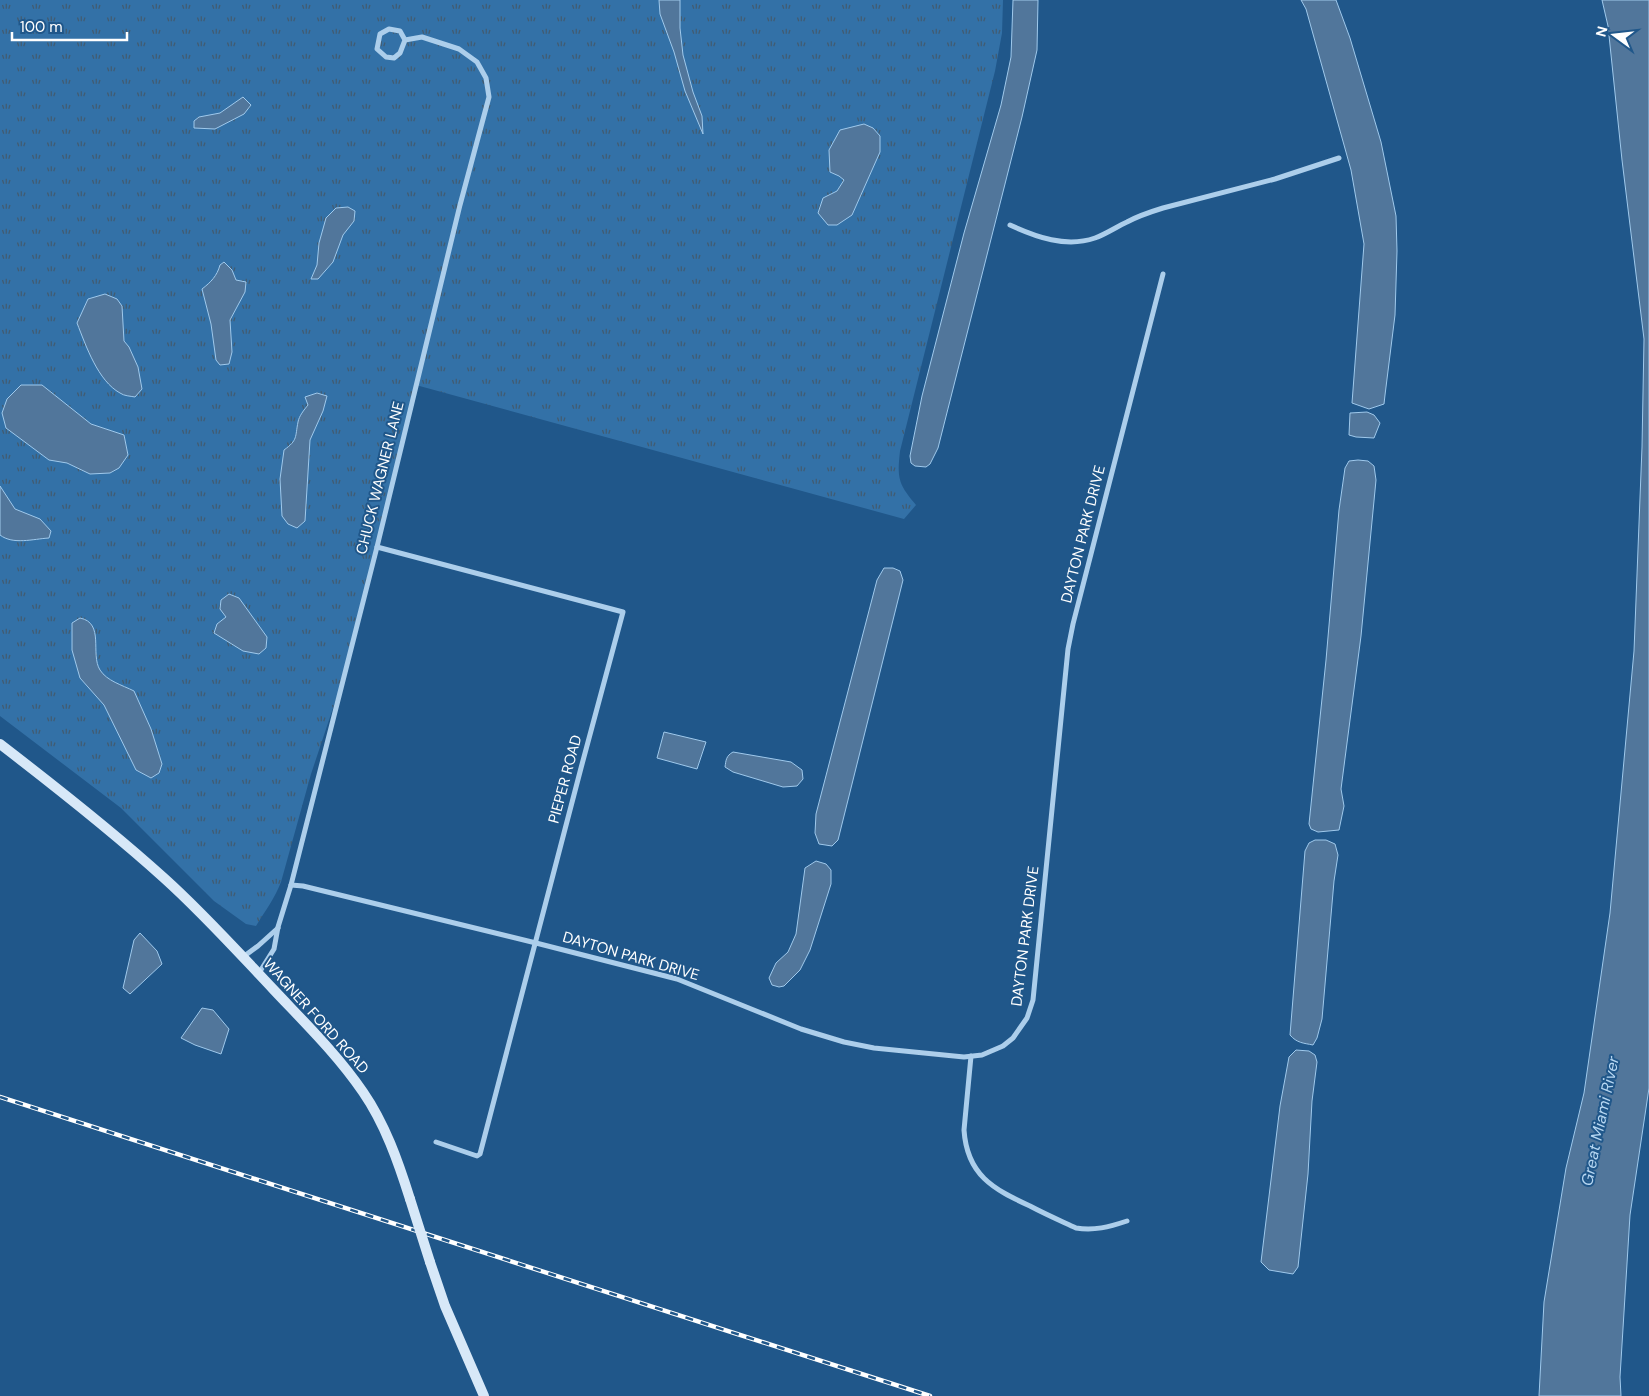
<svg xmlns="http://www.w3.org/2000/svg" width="1649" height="1396" font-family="'DM Sans',sans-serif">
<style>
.grass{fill:url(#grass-tufts)}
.water{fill:#51769b;stroke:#9fc9ec}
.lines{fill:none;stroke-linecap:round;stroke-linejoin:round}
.minor{stroke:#acceeb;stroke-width:5}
.secondary{stroke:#d7e8f8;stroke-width:10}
.rail-casing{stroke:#fff;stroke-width:4.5}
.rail{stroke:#20578a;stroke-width:2.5;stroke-dasharray:8;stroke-linecap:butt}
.secondary-bridge{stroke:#d7e8f8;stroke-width:10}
.labels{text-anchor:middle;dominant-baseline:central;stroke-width:4;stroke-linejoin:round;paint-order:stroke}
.street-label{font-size:15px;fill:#fff;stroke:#20578a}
.water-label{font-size:16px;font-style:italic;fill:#b7d7f2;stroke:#20578a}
</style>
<defs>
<pattern id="grass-tufts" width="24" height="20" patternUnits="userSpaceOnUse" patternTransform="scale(1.25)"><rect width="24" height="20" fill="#3371a7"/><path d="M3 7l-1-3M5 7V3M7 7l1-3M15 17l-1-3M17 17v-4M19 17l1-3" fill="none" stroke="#425b70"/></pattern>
</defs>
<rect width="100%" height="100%" fill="#20578a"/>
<path class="grass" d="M0,0H1003L1002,33L995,71L900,451C897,478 898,484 916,505L904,519L416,385L347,666L311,774L281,882C275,898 265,911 256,926L246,924L214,901L121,808L0,716Z"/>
<g class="water">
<path d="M659,0H680V28L683,55L693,92L702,116L703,134L685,91L674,52L660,14Z"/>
<path d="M1013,0H1038L1037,50L1022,117L938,448L930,464L926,467L915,466L911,463L910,456L922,396L964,233L1001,105L1011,57Z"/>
<path d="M1301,0H1336L1350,38L1381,142L1396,216L1397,251L1395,315L1385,395L1384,404L1369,409L1352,403L1364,244L1351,170L1306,9Z"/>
<path d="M1602,0H1649V1088L1630,1215L1620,1377L1621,1396H1539L1544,1302L1566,1168L1584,1093L1610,913L1634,651L1642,447L1644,339L1622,160L1608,26Z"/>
<path d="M243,97L251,105L244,114L215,129L194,128V121L199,117L220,113Z"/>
<path d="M864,124L873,128L880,136V152L852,215L837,225H828L818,213L823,198L837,191L844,180L839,176L830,172L829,150L840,130Z"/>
<path d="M348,207L355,211L354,221L343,235L333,262L318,279H311L317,265L319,243L326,218L336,208Z"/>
<path d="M224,262L232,270L236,280L246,282L245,292L230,320L232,352L229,364L220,365L216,360L211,324L202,289C211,282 217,276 220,265Z"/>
<path d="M105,294L117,299L122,306L124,341L129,347L138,367L142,389L135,397C130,396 124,396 120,393C98,381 86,346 77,323L88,299Z"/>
<path d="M21,385H42L91,424L124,435L128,455L119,468L110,473L90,474L67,463L49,460L6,428L2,413L7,399Z"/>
<path d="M317,393L327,396L323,411L310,440L305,521L297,528L288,524L282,516L280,479L284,450C298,440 295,437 298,422C299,416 304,410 308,405L305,397Z"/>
<path d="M1367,412L1374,415L1380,423L1374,438L1356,437L1349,435L1350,413Z"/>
<path d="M1358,460L1368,461L1374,466L1376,480L1361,636L1341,789L1344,806L1339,830L1318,832L1311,829L1309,824L1326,660L1339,510L1345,468L1349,461Z"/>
<path d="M0,486L15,509L40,519L51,531L49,538C33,539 13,545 0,535Z"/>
<path d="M884,568H893L900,571L903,580L838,840L832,846L819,844L815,833L816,814L877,580Z"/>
<path d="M229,594L239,598L267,637L266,648L259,654L243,651L214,633L217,624L226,617L220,609L221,600Z"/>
<path d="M80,618C105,623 90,654 100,670C107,681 122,685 134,691L151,729L162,764L159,773L151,778L136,770L104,705L80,678L72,650V623Z"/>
<path d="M664,732L706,742L697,769L657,758Z"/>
<path d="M733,752L791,762L802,770L803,779L797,786L783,787L733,772L725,767C726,760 726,756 733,752Z"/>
<path d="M1315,840H1326L1335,844L1338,855L1334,881L1322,1019L1317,1038L1313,1045C1303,1043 1297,1043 1290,1035L1305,851L1309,843Z"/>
<path d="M816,861L826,864L831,870V884L810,950L800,970L784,986L779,987L772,985L769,978L776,963L788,952L796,934L805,868Z"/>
<path d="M140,933L157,951L162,964L130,994L123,988L134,940Z"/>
<path d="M202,1008L213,1010L229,1029L221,1054L195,1045L181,1038Z"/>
<path d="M1296,1050L1309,1051L1315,1055L1317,1062L1312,1101L1308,1174L1298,1267L1293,1274L1269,1270L1261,1262L1280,1106L1289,1057Z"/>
</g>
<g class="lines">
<g class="minor">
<path d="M1010,225C1036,237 1066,248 1095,238C1106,234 1116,227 1127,222C1138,216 1150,212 1163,208L1275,179L1339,158"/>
<path d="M377,547L623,612L581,768L480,1154L477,1156L436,1142"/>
<path d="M291,885L303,886L536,943L677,979L801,1029L844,1042L874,1048L964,1057L982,1055L1003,1046L1013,1038L1027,1018L1033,1000L1068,649L1073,624L1163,274"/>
<path d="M243,957L258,946L278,928"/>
<path d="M259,973L274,949L278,927L291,885L377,547L460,205L489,97L486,78L477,62L459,49L422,37L405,40L400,31L389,29L380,34L377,49L386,57L394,58L400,53L405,40"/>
<path d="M971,1056L964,1130C967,1175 993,1189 1030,1206C1045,1214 1061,1221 1076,1228C1094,1231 1109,1227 1127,1221"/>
</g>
<g class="secondary">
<path d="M0,744C56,787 112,831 164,878C203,913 238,952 273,989C304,1022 337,1054 363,1092C385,1124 398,1161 410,1199"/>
<path d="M430,1262L445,1306L484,1396"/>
</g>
<g class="rail-casing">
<path id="rail" d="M0,1097L930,1396"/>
</g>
<use href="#rail" class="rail"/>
<path class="secondary-bridge" d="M410,1199L430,1262"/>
</g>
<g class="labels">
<g class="street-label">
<text transform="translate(380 478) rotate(-76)">CHUCK WAGNER LANE</text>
<text transform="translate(1083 534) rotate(-76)">DAYTON PARK DRIVE</text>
<text transform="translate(565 779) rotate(-75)">PIEPER ROAD</text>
<text transform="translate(1025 936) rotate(-83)">DAYTON PARK DRIVE</text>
<text transform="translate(631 956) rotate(16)">DAYTON PARK DRIVE</text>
<text transform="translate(316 1016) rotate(48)">WAGNER FORD ROAD</text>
</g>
<g class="water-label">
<text transform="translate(1600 1121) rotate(-78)">Great Miami River</text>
</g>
</g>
<g transform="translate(1614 35) rotate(285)" stroke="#20578a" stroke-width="4" paint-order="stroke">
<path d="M0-4L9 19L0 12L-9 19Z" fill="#ffffff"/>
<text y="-8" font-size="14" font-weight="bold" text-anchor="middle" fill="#ffffff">N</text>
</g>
<path d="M12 32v8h115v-8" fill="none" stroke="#ffffff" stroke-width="2.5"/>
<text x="20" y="32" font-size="15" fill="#ffffff" stroke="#20578a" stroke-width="4" paint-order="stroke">100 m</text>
</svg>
